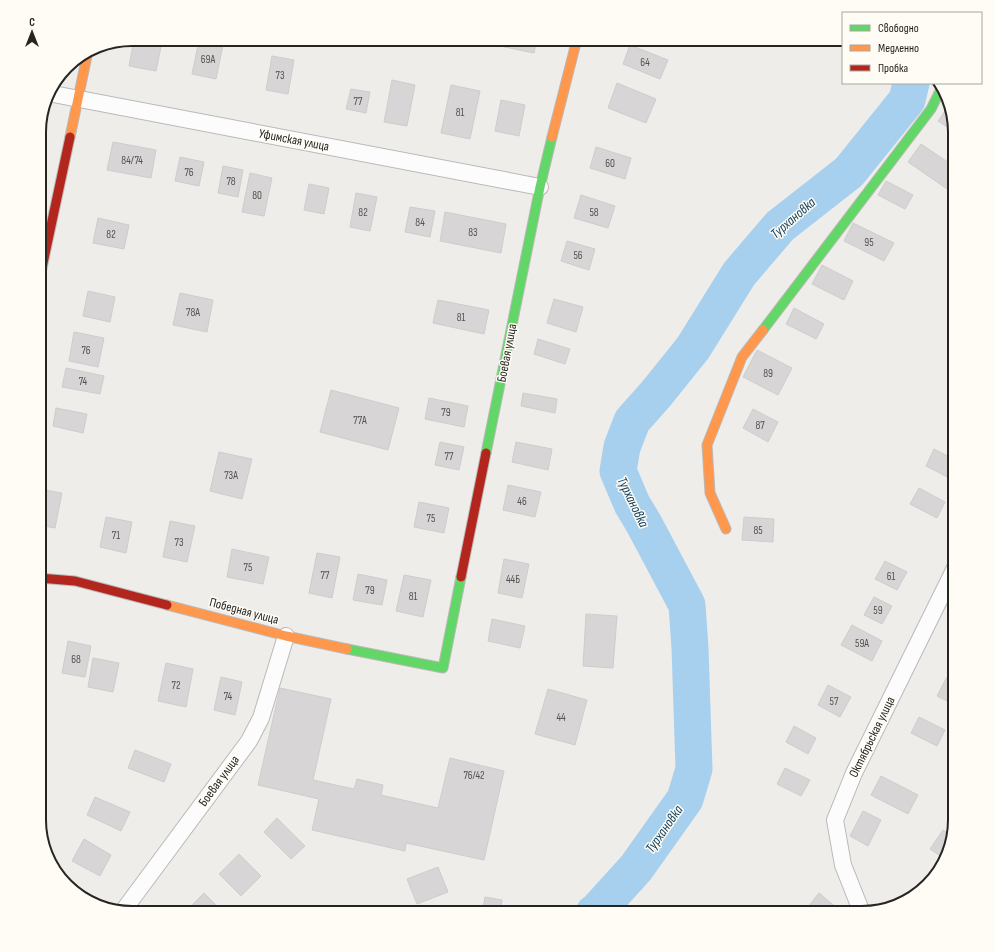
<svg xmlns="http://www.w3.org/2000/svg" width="994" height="952" font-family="'Sofia Sans Condensed',sans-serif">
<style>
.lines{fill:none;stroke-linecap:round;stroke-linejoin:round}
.river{stroke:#a7d0ee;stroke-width:37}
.building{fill:#d7d5d5;stroke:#cfcdcc}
.street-casing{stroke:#bbb9b7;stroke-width:18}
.fast-casing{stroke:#bbb9b7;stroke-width:11}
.slow-casing{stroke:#bbb9b7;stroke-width:11}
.jam-casing{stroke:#bbb9b7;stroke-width:11}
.street{stroke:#fdfcfc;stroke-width:16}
.fast{stroke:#63d668;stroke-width:9}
.slow{stroke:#ff974d;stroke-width:9}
.jam{stroke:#b3261e;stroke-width:9}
.labels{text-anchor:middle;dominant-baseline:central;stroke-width:3;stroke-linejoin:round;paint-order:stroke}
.number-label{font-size:11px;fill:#545350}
.street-label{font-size:13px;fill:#262522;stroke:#fffcf5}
.water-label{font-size:14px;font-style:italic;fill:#14415f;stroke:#fffcf5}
.rim{fill:none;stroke:#262522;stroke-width:2}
</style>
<rect width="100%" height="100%" fill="#efedea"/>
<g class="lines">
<path class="river" d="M594,913L597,911L636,868L685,799L694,769L690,648L687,605L644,524L632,504L618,471L622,447L632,421L656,394L693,348L739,274L780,226L849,172L907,100L911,83"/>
</g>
<g class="building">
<path d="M134,39H146L162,42L156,71L129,66Z"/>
<path d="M486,39H537L534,53L485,43Z"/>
<path d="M199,40L223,45L216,79L192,74Z"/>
<path d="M630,45L668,60L660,79L623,64Z"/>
<path d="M272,56L294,60L288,94L266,90Z"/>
<path d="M392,80L415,85L407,126L384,122Z"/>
<path d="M617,83L656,99L646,123L608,108Z"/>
<path d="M451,85L480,91L470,139L441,133Z"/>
<path d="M351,89L370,92L366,113L346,109Z"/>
<path d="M501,100L525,105L519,136L495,131Z"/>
<path d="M950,104L955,132L938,121Z"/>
<path d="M113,142L156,150L151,178L107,170Z"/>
<path d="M921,144L955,167V183L950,191L908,162Z"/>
<path d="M596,147L631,158L625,179L590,168Z"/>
<path d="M180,157L204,162L199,186L175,181Z"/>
<path d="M223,166L243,170L238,197L218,193Z"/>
<path d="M250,173L272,178L264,216L242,212Z"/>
<path d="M886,181L913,195L905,209L878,195Z"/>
<path d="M309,184L329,188L324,214L304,210Z"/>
<path d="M356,193L377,197L370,231L350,227Z"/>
<path d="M581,195L615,206L608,228L574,218Z"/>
<path d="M410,207L435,211L430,237L405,232Z"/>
<path d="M445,212L506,224L501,253L440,241Z"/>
<path d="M98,218L129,225L124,249L93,243Z"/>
<path d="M853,223L894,243L884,261L844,241Z"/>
<path d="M567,241L595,249L589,270L561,261Z"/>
<path d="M822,265L853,281L844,300L812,284Z"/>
<path d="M88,291L115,297L110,322L83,316Z"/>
<path d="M180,293L213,300L207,332L173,325Z"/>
<path d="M554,299L583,307L576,332L547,323Z"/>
<path d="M438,300L489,310L484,334L433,323Z"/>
<path d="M794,308L824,324L816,339L786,324Z"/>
<path d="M74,332L104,338L98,367L69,361Z"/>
<path d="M538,339L570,349L565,364L534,354Z"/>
<path d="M757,350L792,368L778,395L743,377Z"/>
<path d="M66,368L104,376L100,394L62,387Z"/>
<path d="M331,390L399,408L388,450L320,432Z"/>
<path d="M523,393L557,399L555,413L521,406Z"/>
<path d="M429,398L468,406L464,427L425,419Z"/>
<path d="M56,408L87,414L83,433L53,426Z"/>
<path d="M753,409L778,422L768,442L743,428Z"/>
<path d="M440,442L464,447L459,470L435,465Z"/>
<path d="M516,442L552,449L548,470L512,462Z"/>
<path d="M934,449L955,460V481L926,466Z"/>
<path d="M219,452L252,459L242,499L210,491Z"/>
<path d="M508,485L541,492L535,517L503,510Z"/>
<path d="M919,488L945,502L937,518L910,504Z"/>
<path d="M39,489L62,493L55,528L39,525Z"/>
<path d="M419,502L449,508L444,533L414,527Z"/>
<path d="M106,517L132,522L126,553L100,547Z"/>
<path d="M744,517L774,519L773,542L742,540Z"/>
<path d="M170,521L195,526L187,562L163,557Z"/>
<path d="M232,549L269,557L263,584L227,577Z"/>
<path d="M317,553L340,557L332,598L309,593Z"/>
<path d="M504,559L529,564L522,598L498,593Z"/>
<path d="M885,561L907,572L897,590L875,579Z"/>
<path d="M358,574L387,580L382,605L353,600Z"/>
<path d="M404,575L431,580L423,617L396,611Z"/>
<path d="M874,597L892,606L882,624L864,615Z"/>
<path d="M586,614L617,616L613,668L583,666Z"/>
<path d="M492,619L525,626L520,648L488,641Z"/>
<path d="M852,625L882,641L872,661L841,645Z"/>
<path d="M68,641L91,646L85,677L62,673Z"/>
<path d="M93,658L119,663L113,692L88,687Z"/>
<path d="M166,663L193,669L186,707L158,701Z"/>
<path d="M221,677L242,682L235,715L214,710Z"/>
<path d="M947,677L955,681V705L937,696Z"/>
<path d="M828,685L851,697L840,717L818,705Z"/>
<path d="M280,688L331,699L313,780L354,789L357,779L383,785L381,795L438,808L450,758L504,771L484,860L406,843L405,851L312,830L319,799L258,785Z"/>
<path d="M548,689L587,700L575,745L535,734Z"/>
<path d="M919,717L945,730L937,746L911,733Z"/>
<path d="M794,726L816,738L808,754L786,742Z"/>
<path d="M135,750L171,764L164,782L128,768Z"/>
<path d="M785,768L810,780L801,796L777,784Z"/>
<path d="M881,776L918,795L908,814L871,795Z"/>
<path d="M95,797L130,812L121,831L87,815Z"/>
<path d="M863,811L881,820L868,846L850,836Z"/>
<path d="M277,818L305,846L291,859L264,832Z"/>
<path d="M943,830L952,836L948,856L945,859L930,849Z"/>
<path d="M84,839L111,855L100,876L72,861Z"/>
<path d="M239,854L261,876L241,896L219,874Z"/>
<path d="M438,867L448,892L417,904L407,879Z"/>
<path d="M204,893L224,913H188L186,911Z"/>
<path d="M819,893L843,913H815L808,907Z"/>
<path d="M485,897L502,900L500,913H482Z"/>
</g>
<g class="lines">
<g class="street-casing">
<g id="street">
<path d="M48,93L540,187"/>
<path d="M123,911L249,741L261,718L286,636"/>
<path d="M862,913L843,865L835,820L854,773L955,568"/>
</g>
</g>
<g class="fast-casing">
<g id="fast">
<path d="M763,330L931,109L942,87"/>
<path d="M486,453L540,187L552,137"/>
<path d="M347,649L443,668L461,577"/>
</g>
</g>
<g class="slow-casing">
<g id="slow">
<path d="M70,137L88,51"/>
<path d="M552,137L577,39"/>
<path d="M726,529L710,493L707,445L742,357L763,330"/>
<path d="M167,605L286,636L347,649"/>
</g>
</g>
<g class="jam-casing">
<g id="jam">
<path d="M39,282L70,137"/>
<path d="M461,577L486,453"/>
<path d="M39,578L75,581L167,605"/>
</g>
</g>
<use href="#street" class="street"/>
<use href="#fast" class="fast"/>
<use href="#slow" class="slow"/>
<use href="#jam" class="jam"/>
</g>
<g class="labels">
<g class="number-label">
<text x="208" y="59">69А</text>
<text x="645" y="62">64</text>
<text x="280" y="75">73</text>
<text x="358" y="101">77</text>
<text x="460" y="112">81</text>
<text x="132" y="160">84/74</text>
<text x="610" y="163">60</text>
<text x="189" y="172">76</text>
<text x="231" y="181">78</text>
<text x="257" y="195">80</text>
<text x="363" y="212">82</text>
<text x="594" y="212">58</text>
<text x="420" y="222">84</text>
<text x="473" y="232">83</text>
<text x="111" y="234">82</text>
<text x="869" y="242">95</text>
<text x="578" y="255">56</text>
<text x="193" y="312">78А</text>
<text x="461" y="317">81</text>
<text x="86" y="350">76</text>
<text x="768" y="373">89</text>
<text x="83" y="381">74</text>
<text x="446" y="412">79</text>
<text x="360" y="420">77А</text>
<text x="760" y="425">87</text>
<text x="449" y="456">77</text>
<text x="231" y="475">73А</text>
<text x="522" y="501">46</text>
<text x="431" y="518">75</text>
<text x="758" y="530">85</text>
<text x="116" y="535">71</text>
<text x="179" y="542">73</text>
<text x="248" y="567">75</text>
<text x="325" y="575">77</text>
<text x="891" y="576">61</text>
<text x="513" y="579">44Б</text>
<text x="370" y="590">79</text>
<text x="413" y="596">81</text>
<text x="878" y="610">59</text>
<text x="862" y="643">59А</text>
<text x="76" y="659">68</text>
<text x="176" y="685">72</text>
<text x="228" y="696">74</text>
<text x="834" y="701">57</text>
<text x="561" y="717">44</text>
<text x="474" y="775">76/42</text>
</g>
<g class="street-label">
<text transform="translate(294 140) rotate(11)">Уфимская улица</text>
<text transform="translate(507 353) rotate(-79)">Боевая улица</text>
<text transform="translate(244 611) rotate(15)">Победная улица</text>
<text transform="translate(872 737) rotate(-64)">Октябрьская улица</text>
<text transform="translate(219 781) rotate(-54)">Боевая улица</text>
</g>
<g class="water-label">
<text transform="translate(793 218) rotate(-41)">Турхановка</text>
<text transform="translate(633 502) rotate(64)">Турхановка</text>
<text transform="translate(664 829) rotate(-55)">Турхановка</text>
</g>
</g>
<path d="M0 0H994V952H0ZM132 46H862A86 86 0 0 1 948 132V820A86 86 0 0 1 862 906H132A86 86 0 0 1 46 820V132A86 86 0 0 1 132 46Z" fill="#fffcf5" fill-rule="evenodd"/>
<path class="rim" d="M132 46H862A86 86 0 0 1 948 132V820A86 86 0 0 1 862 906H132A86 86 0 0 1 46 820V132A86 86 0 0 1 132 46Z"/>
<rect x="842" y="12" width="140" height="72" fill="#fffcf5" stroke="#a8a6a1"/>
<rect x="850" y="25" width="20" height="6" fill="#63d668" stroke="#a8a6a1"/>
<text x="878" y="32" font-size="12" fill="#262522">Свободно</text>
<rect x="850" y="45" width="20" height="6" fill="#ff974d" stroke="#a8a6a1"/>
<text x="878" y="52" font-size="12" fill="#262522">Медленно</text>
<rect x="850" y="65" width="20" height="6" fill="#b3261e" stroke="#a8a6a1"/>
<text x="878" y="72" font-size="12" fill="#262522">Пробка</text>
<g transform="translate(32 32)" stroke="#fffcf5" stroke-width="3" paint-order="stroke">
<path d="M0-3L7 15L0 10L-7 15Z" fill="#262522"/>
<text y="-6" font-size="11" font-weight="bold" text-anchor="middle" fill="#262522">С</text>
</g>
</svg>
